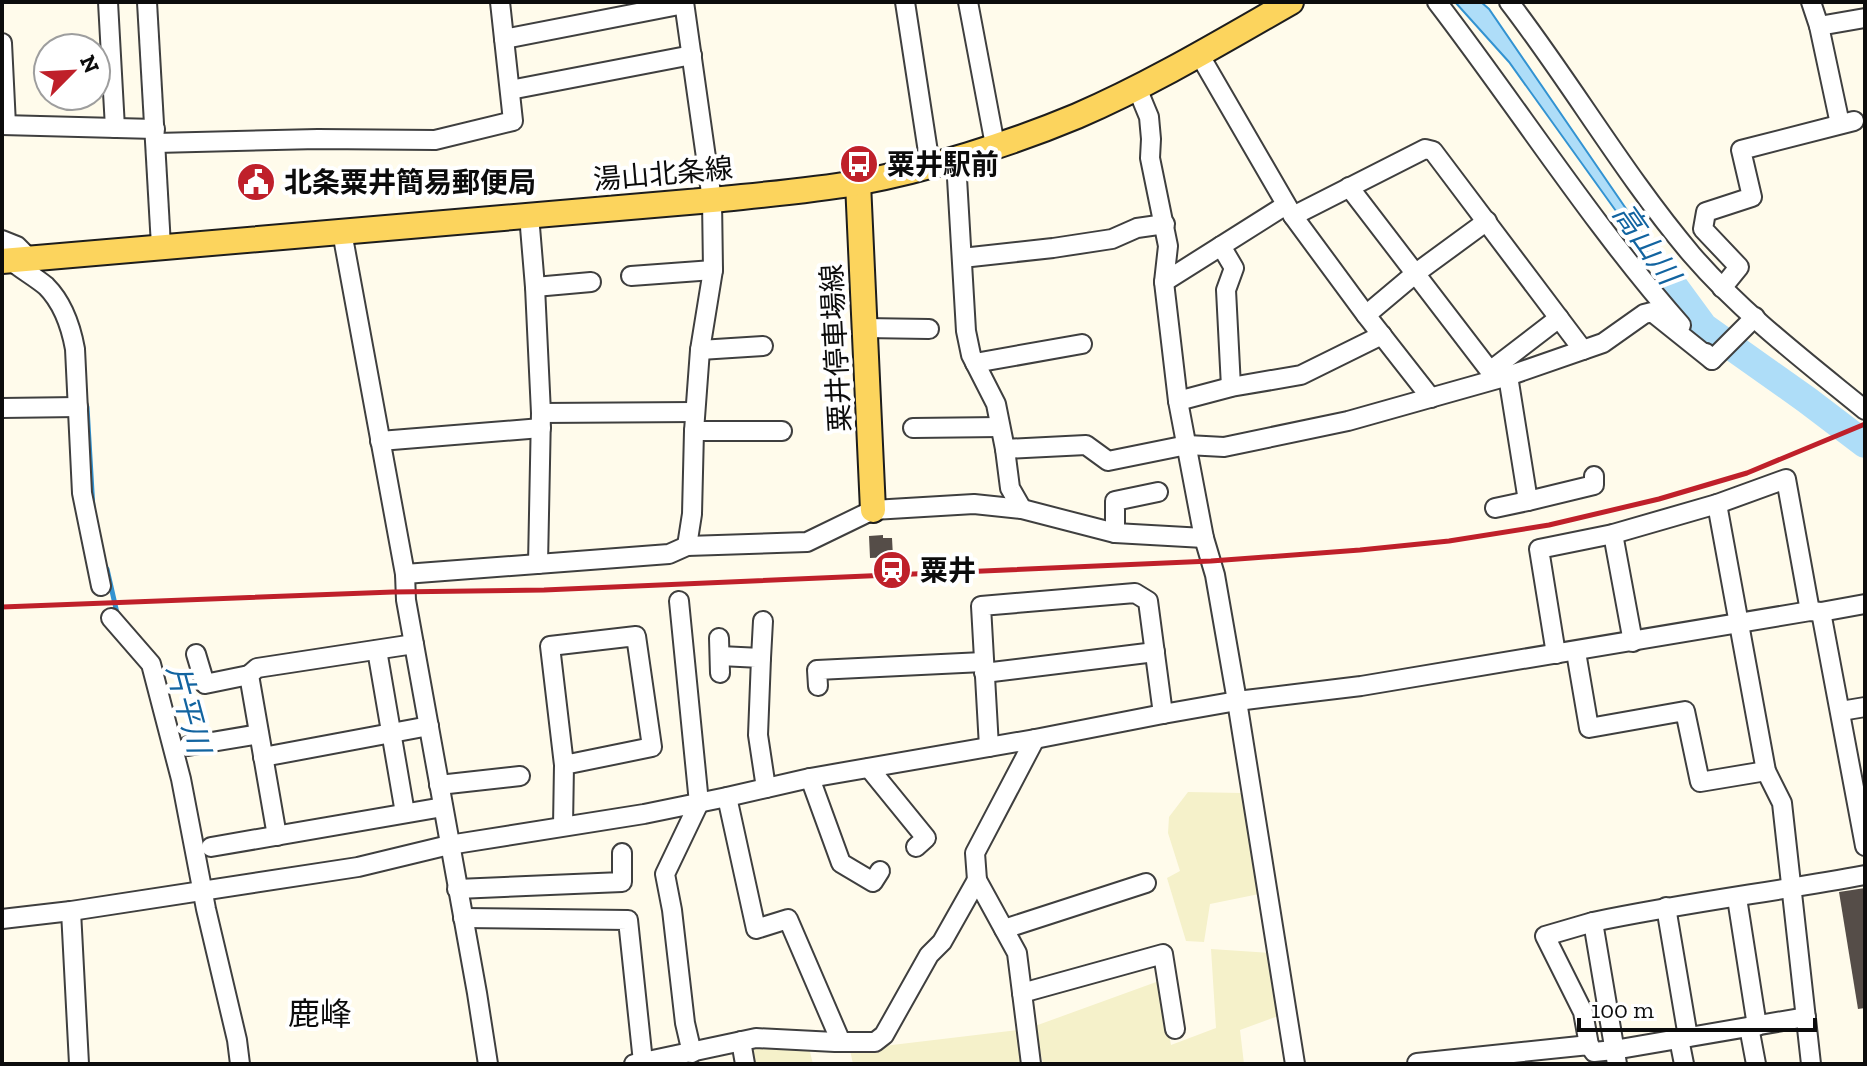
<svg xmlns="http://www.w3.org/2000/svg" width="1867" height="1066" font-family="'Zilla Slab','Noto Sans JP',serif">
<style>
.farmland{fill:#f5f1ca}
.water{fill:#aeddf8;stroke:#3393d1;stroke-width:2}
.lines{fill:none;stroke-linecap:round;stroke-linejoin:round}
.stream{stroke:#3393d1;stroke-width:5}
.river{stroke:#aeddf8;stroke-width:28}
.building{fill:#554d48}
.minor-casing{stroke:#3f3f3f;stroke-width:22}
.major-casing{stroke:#1d1d1d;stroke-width:28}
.minor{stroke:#fff;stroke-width:18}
.major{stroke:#fcd45d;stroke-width:24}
.rail{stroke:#bf202a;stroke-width:5}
.labels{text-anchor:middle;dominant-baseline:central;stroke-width:8;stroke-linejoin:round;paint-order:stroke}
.poi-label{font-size:28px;font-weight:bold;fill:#0c0c0c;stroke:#fff;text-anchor:start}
.street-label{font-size:28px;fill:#0c0c0c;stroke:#fff}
.water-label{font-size:30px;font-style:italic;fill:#1264a0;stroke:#fff}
.quarter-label{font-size:32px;fill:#0c0c0c;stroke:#fff}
</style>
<rect width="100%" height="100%" fill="#fffbeb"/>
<g class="farmland">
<path d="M1188,792L1242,793L1259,894L1210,904L1204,942L1186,941L1167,878L1180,871L1168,833L1169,817Z"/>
<path d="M1211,949L1271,953L1281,1015L1240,1030L1244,1064H1043L1035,1026L1159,981L1171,1045L1216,1028Z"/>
<path d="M1018,1030L1025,1064H853L850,1050Z"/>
<path d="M749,1042L808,1044L813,1064H754Z"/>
</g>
<path class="water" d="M1455,2H1481L1489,9L1629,213L1692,311L1621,218L1509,62Z"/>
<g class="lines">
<g class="stream">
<path d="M87,407L93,509"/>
<path d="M107,569L117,613L120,617"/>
</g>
<path class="river" d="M1671,282L1704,327L1807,400L1865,444"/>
</g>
<g class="building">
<path d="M883,535V538H892L893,557L870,558L869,536Z"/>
<path d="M1865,888V1008L1858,1009L1839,892Z"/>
</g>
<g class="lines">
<g class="minor-casing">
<g id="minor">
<path d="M108,2L115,128"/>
<path d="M147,2L161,246"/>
<path d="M684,2L712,200L713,270L700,350L694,431L692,514L687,546"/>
<path d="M905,2L930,165"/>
<path d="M968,2L995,145"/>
<path d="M1437,2C1519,109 1592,224 1681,325"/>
<path d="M1509,2C1572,84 1625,176 1692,255C1742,313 1805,361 1865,410"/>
<path d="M1811,2L1819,26L1865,18"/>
<path d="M1819,26L1840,124"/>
<path d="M504,39L684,4"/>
<path d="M2,43L6,125"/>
<path d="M1199,54L1293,216L1366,315L1431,398"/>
<path d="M1137,88L1149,117L1151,139L1150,158L1168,246L1164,282L1178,401L1204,538L1215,575L1237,701L1295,1064"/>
<path d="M510,90L692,55"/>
<path d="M2,125L155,129"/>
<path d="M156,143L318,139L435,140L513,121L500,2"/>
<path d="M951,159L957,178L966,331L971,355L996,404L1005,449L1010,488L1022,509"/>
<path d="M1349,187L1490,371L1559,318"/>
<path d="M529,215L535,287L541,413L538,564"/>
<path d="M1293,216L1425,149L1433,151L1583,350"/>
<path d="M342,232L405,574L406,600L477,993L488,1064"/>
<path d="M2,240L17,246L29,258"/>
<path d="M1221,246L1234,268L1226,290L1231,387"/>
<path d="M962,258L1053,248L1112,239L1137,228L1165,224"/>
<path d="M10,260C21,269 35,277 46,286C62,302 71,327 75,349L82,493L101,586"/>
<path d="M631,276L713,270"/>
<path d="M1164,282L1286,205"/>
<path d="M535,287L591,282"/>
<path d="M1722,288L1739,267L1703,229L1706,212L1752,197L1741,150L1854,121"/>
<path d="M1366,315L1416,273L1487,221"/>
<path d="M865,328L929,329"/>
<path d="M700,350L763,346"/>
<path d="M1706,353L1712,360L1755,317"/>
<path d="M975,363L1082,344"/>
<path d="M1508,376L1528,501L1594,485V476"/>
<path d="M1178,401L1231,387L1301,375L1382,335"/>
<path d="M2,408L78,407"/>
<path d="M541,413L695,412"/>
<path d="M913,428L1000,427"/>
<path d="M694,431H782"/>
<path d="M380,441L541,428"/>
<path d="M1005,449L1086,445L1108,461L1187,445L1224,447L1348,421L1508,376L1603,343L1644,314L1652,312L1712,360"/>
<path d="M1717,504L1766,771L1782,803L1811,1064"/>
<path d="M1495,508L1528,501"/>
<path d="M1115,533V501L1158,492"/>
<path d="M1613,534L1633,642"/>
<path d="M405,574L669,554L687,546L807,542L873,510L974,504L1022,509L1115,533L1204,538"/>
<path d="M679,601L699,803L665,874L672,910L685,1023L692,1053"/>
<path d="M1821,612L1865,846"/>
<path d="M111,618L151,664L181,779L206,909L237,1040L240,1064"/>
<path d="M719,638L720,673"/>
<path d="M377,650L405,813"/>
<path d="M1576,652L1589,728L1685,711L1700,782L1766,771"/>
<path d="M196,654L205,684L249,675"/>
<path d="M1556,654L1539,549L1613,534L1717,504L1786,479L1810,611"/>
<path d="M720,656L761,658L758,735L766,788"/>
<path d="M761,658L763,621"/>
<path d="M984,673L1155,652"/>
<path d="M818,686L817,670L983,662"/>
<path d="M1841,711L1865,707"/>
<path d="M188,746L259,734"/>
<path d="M989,747L981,606L1135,593L1148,601L1163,714"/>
<path d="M263,757L429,726"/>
<path d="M869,768L926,838L916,847"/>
<path d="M810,778L841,863L873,882L880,871"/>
<path d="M439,785L520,776"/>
<path d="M727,797L756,929L788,919L841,1042"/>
<path d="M563,826L564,765L550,646L636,636L652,747L564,765"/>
<path d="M277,836L249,675L257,668L414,644"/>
<path d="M211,847L443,807"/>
<path d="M457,889L622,882V853"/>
<path d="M1737,898L1757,1026"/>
<path d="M1666,907L1688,1037"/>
<path d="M71,911L79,1064"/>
<path d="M463,918L628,920L643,1062"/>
<path d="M2,919L71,911L358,867L449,845L644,814L727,797L810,778L1035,739L1163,714L1237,701L1361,686L1810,611L1821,612L1865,604"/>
<path d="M1004,929L1146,883"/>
<path d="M1022,993L1163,954L1175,1029"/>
<path d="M1749,1027L1756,1064"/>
<path d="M1679,1039L1684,1064"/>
<path d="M741,1041L745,1064"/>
<path d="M1589,1045L1583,1012L1545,936L1593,922"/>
<path d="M1417,1063L1589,1045L1594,1052L1614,1050L1806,1017"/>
<path d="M634,1064L756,1038L835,1042H875L884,1035L929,955L942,942L977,880"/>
<path d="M1031,1064L1017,953L977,880L975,853L1035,739"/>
<path d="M1617,1064L1593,922C1683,903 1774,892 1865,875"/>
</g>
</g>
<g class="major-casing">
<g id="major">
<path d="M858,183L873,510"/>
<path d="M2,261L712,200C760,195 809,191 856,183C927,170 1010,144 1077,116C1151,84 1221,42 1291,2"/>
</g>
</g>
<use href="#minor" class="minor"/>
<use href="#major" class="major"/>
<path class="rail" d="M2,607L393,592L544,590L1211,561L1360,550L1449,541L1549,525L1659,499L1747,473L1865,424"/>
</g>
<defs>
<g id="bus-disc" transform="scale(2)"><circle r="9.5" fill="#bf202a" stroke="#fff"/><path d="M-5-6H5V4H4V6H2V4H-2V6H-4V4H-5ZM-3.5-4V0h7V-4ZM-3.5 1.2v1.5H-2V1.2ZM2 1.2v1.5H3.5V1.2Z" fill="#fff"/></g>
<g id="civic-disc" transform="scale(2)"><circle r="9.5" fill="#bf202a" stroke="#fff"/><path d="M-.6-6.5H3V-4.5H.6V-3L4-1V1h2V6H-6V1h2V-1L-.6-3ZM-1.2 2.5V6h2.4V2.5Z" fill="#fff"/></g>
<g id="station-disc" transform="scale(2)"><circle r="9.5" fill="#bf202a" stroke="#fff"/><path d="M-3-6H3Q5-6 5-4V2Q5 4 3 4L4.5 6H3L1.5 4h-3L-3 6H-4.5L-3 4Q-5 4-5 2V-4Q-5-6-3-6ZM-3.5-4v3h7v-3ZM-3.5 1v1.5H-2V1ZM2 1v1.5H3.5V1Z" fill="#fff"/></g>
</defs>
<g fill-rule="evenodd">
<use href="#bus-disc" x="859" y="164"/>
<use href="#civic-disc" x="256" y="182"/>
<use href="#station-disc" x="892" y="570"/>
</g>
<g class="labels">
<g class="poi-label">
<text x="887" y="164">粟井駅前</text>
<text x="284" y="182">北条粟井簡易郵便局</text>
<text x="920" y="570">粟井</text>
</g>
<g class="street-label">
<text transform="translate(663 174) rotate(-5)">湯山北条線</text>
<text transform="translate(836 348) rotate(-93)">粟井停車場線</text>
</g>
<g class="water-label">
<text transform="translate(1646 244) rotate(55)">高山川</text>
<text transform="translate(188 709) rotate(75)">片平川</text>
</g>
<g class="quarter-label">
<text x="320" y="1014">鹿峰</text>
</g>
</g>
<rect width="1867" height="1066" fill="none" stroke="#0c0c0c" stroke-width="8"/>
<g transform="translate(72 72) rotate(66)"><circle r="38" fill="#ffffff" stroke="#9e9e9e" stroke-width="2"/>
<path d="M0-6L14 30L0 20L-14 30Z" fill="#bf202a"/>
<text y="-12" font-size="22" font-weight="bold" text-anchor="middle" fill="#0c0c0c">N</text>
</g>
<path d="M1579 1018v12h236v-12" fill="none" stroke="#0c0c0c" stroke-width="4"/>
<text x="1591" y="1018" font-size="24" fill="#0c0c0c" stroke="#ffffff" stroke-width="6" paint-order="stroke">100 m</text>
</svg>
